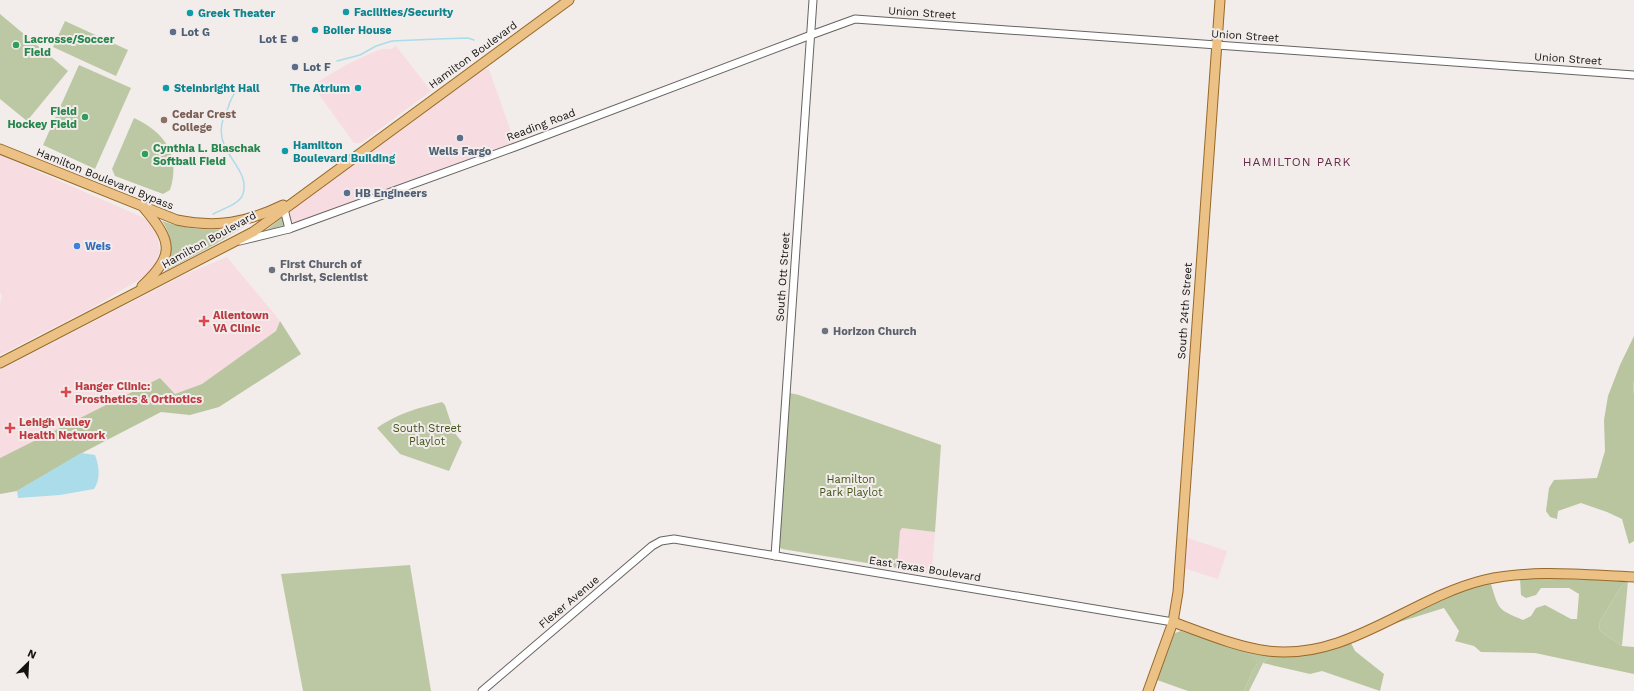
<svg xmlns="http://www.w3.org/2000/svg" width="1634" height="691" font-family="'Work Sans',sans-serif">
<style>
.commercial{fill:#f7dce1}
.green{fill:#bcc8a4}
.forest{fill:#b8c59f}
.water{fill:#abdcea}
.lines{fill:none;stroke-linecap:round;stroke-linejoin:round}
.stream{stroke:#abdcea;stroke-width:1.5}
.minor-casing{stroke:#676361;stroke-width:9}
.major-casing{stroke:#986829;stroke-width:11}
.minor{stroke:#fff;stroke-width:7}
.major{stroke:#ecc186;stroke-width:9}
.culture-dot{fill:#0f9aa8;stroke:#f2edea;stroke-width:1.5}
.service-dot{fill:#5c6f8a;stroke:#f2edea;stroke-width:1.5}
.leisure-dot{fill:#2e9e5b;stroke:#f2edea;stroke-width:1.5}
.education-dot{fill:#8d6e63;stroke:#f2edea;stroke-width:1.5}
.shop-dot{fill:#3f7fe0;stroke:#f2edea;stroke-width:1.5}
.worship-dot{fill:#6b7280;stroke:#f2edea;stroke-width:1.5}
.health-dot{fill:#e0444e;stroke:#f2edea;stroke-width:1.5}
.labels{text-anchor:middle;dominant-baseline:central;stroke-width:4;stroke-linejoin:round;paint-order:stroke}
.culture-label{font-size:11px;font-weight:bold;fill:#0d838f;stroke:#f2edea;text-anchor:start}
.street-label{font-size:11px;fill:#141211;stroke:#f2edea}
.service-label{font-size:11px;font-weight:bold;fill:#4e5e75;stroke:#f2edea;text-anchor:start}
.leisure-label{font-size:11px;font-weight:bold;fill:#27864d;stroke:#f2edea;text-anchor:start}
.education-label{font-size:11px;font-weight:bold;fill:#785e54;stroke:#f2edea;text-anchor:start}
.shop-label{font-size:11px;font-weight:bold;fill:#366cbe;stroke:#f2edea;text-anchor:start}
.worship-label{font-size:11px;font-weight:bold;fill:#5b616d;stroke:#f2edea;text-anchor:start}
.health-label{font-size:11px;font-weight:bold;fill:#be3a42;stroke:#f2edea;text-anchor:start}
.park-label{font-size:11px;fill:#435219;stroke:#f2edea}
.neighbourhood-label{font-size:12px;letter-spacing:1px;fill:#68284a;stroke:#f2edea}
</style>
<rect width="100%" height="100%" fill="#f2edea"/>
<g class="commercial">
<path d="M396,46L431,91L361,143H354L318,93L322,91L316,83L346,65L376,51L382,49H391Z"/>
<path d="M485,69H489L490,72L514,140L513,143L297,223H295L291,221L289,215L290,211Z"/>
<path d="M0,155L142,217L150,222L154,228L158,239L160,251L153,269L145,276L90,309L0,355V304L2,296L0,292Z"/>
<path d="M227,257L280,321L276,331L202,384L175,394L160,378L0,458V370L186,274Z"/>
<path d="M902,528L935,532L932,570L930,574L897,568L900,530Z"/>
<path d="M1188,538L1227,551L1218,579L1183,568L1185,540Z"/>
</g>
<g class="green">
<path d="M0,14L68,71L27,121L0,99Z"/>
<path d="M65,21L128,50L116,76L53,47Z"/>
<path d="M79,65L131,88L95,169L43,145Z"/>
<path d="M134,118C165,132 181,156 170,190L163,194L115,176L112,169Z"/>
<path d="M284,216L285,224L283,225L286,227L264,232Z"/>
<path d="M162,221C188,230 215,232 243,226V227L214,245L165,271C172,254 173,236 162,221Z"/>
<path d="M790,393L799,395L941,445L935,532L902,528L900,531L897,568L782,549L779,547Z"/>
<path d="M442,402L445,405L454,432L462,442L449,471L400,454L377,428C399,413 415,409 442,402Z"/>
<path d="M410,565L431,691H303L281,574Z"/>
<path d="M1628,581L1622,646L1600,631L1599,623L1620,588Z"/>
<path d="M1239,649L1271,655L1263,663L1249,691H1244L1252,672L1257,664Z"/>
</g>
<g class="forest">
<path d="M280,321L301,354L219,407L190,415L161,412L82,453L17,491L0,494V458L160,378L175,394L202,384L276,331Z"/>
<path d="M1634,336V541L1629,544L1622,519L1607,512L1581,503L1558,511L1557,519L1550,517L1546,511L1549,488L1554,480L1597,478L1605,451L1604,420L1608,396L1620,365Z"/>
<path d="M1531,578L1628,581L1620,588L1599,623L1600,631L1622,646L1634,647V674L1535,653L1481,652L1474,646L1455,641L1459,631L1444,608L1393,624C1424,608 1456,588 1491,584C1499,611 1498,609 1523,620L1531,616L1536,608L1545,605L1571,619H1577L1579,594L1569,588H1541L1536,595L1526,598L1521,595L1520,579Z"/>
<path d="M1181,631C1195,635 1256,650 1257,664L1252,672L1244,691H1188L1157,680L1173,637L1175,633Z"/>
<path d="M1351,643L1355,651L1384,674L1380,691L1322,671L1310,674L1263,663L1271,655C1299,657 1325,655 1351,643Z"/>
</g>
<path class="water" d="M81,453L95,455C99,465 101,479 94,489L60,495L18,498L17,491Z"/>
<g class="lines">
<g class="stream">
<path d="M337,61L360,55L376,46L392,41L437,39L468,38L474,40"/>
<path d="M213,214C222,209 240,204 243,194C252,164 204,150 228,108C229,106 229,103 231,100C234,91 241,88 249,85"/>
<path d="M1634,382V393"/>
</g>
<g class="minor-casing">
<g id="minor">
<path d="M284,209L289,229"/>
<path d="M240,241L289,229L515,147L811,35L855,19L1634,75"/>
<path d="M775,556L813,0"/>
<path d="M482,691L652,546L661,541L674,539L1173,622"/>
</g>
</g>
<g class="major-casing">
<g id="major">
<path d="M0,149L177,220C217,228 246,223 283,205"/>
<path d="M142,286C176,255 172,241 144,208"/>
<path d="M0,363L253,232L569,0"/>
<path d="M1173,622C1204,633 1236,647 1268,651C1347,661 1410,598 1484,580C1532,569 1584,575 1634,577"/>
<path d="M1148,691L1173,622L1178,592L1220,0"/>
</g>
</g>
<use href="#minor" class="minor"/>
<use href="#major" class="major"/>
</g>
<g class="culture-dot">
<circle cx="346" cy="12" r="4"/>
<circle cx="190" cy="13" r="4"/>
<circle cx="315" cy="30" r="4"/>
<circle cx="166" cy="88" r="4"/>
<circle cx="358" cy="88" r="4"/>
<circle cx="285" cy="151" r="4"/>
</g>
<g class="service-dot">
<circle cx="173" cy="32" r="4"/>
<circle cx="295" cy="39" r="4"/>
<circle cx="295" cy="67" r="4"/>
<circle cx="460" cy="138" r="4"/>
<circle cx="347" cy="193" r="4"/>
</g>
<g class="leisure-dot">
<circle cx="16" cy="45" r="4"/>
<circle cx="85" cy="117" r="4"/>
<circle cx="145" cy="154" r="4"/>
</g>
<circle class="education-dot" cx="164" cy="120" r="4"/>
<circle class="shop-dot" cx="77" cy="246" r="4"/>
<g class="worship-dot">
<circle cx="272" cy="270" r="4"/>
<circle cx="825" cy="331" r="4"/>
</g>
<g class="health-dot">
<path d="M202 315h4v4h4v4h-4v4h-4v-4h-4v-4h4z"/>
<path d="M64 386h4v4h4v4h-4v4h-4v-4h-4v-4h4z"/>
<path d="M8 422h4v4h4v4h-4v4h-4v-4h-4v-4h4z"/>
</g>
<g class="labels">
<g class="culture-label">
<text x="354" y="12">Facilities/Security</text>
<text x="198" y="13">Greek Theater</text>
<text x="323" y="30">Boiler House</text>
<text x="174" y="88">Steinbright Hall</text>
<text x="350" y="88" text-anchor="end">The Atrium</text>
<text x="293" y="145">Hamilton<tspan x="293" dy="13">Boulevard Building</tspan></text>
</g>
<g class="street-label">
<text transform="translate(922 13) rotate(4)">Union Street</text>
<text transform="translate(1245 36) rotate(4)">Union Street</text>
<text transform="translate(473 55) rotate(-36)">Hamilton Boulevard</text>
<text transform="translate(1568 59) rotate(4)">Union Street</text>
<text transform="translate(541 125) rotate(-21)">Reading Road</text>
<text transform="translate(105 179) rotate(22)">Hamilton Boulevard Bypass</text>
<text transform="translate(209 240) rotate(-29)">Hamilton Boulevard</text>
<text transform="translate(783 277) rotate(-86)">South Ott Street</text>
<text transform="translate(1185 311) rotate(-86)">South 24th Street</text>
<text transform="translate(925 569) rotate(9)">East Texas Boulevard</text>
<text transform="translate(569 602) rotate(-40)">Flexer Avenue</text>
</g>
<g class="service-label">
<text x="181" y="32">Lot G</text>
<text x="287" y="39" text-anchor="end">Lot E</text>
<text x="303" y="67">Lot F</text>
<text x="460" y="151" text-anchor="middle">Wells Fargo</text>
<text x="355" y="193">HB Engineers</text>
</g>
<g class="leisure-label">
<text x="24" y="39">Lacrosse/Soccer<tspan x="24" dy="13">Field</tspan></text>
<text x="77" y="111" text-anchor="end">Field<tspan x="77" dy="13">Hockey Field</tspan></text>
<text x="153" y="148">Cynthia L. Blaschak<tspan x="153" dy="13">Softball Field</tspan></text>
</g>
<g class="education-label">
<text x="172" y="114">Cedar Crest<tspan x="172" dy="13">College</tspan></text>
</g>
<g class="shop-label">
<text x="85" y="246">Weis</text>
</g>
<g class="worship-label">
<text x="280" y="264">First Church of<tspan x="280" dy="13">Christ, Scientist</tspan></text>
<text x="833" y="331">Horizon Church</text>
</g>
<g class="health-label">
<text x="213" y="315">Allentown<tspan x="213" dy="13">VA Clinic</tspan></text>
<text x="75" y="386">Hanger Clinic:<tspan x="75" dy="13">Prosthetics &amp; Orthotics</tspan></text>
<text x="19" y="422">Lehigh Valley<tspan x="19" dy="13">Health Network</tspan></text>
</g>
<g class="park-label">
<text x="427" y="428">South Street<tspan x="427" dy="13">Playlot</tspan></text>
<text x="851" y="479">Hamilton<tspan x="851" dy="13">Park Playlot</tspan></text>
</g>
<g class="neighbourhood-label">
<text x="1297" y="162">HAMILTON PARK</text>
</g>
</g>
<g transform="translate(28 663) rotate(24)" stroke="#f2edea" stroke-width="3" paint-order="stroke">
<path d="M0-3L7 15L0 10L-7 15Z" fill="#141211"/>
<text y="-6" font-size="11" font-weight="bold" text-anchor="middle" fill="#141211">N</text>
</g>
</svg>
